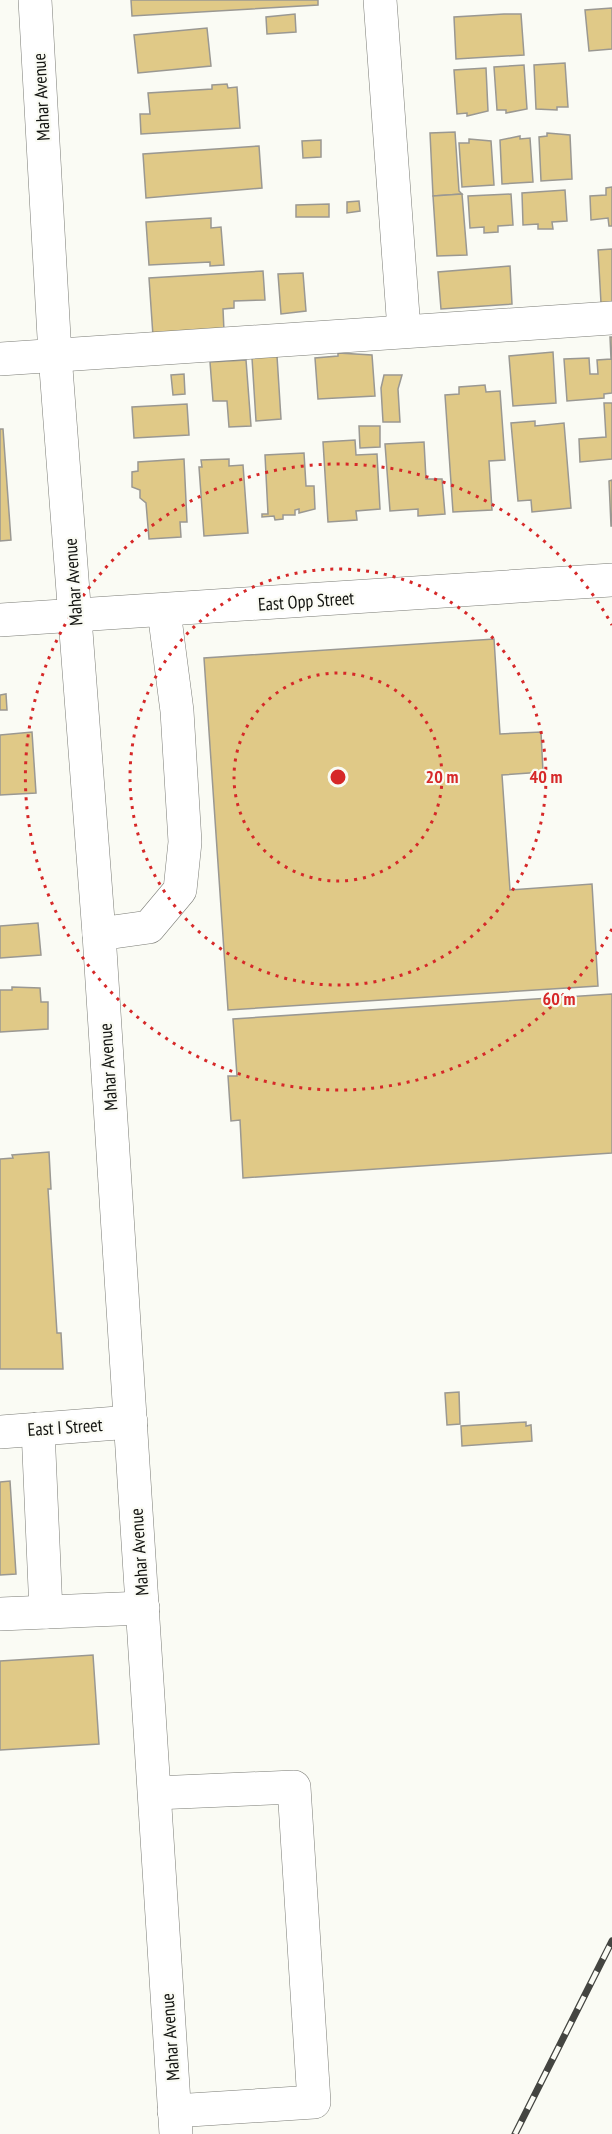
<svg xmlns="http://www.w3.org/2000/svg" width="612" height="2134" font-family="'PT Sans Narrow',sans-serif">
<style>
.building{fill:#e0c987;stroke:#9a9892;stroke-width:1.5}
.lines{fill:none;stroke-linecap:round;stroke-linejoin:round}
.minor-casing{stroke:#7b7c76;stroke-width:34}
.minor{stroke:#fff;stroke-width:33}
.rail-casing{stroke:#444541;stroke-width:7}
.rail{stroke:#fafbf4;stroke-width:4.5;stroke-dasharray:14;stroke-linecap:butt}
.ring{fill:none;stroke:#d62828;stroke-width:3;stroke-dasharray:3 6}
.labels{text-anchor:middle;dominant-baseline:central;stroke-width:4.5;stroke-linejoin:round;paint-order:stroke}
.street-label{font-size:18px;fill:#121310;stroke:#fafbf4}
.centre{fill:#d62828;stroke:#fafbf4;stroke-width:3}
.ring-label{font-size:18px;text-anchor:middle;font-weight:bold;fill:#d62828;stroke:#fafbf4;stroke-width:4.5;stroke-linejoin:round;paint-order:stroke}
</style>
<rect width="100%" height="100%" fill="#fafbf4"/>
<g class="building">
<path d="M131,0H318V5L132,16Z"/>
<path d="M612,8V49L589,51L585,10Z"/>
<path d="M295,14L296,32L267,34L266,17Z"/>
<path d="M504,14H521L524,55L456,59L454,17Z"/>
<path d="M207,28L211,66L138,73L134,35Z"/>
<path d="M565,63L568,107H557V110L536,109L534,65Z"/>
<path d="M524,65L527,109L506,113V110H497L494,67Z"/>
<path d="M486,68L488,111L467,116V113L457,114L454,70Z"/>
<path d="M227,84L228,88L237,87L240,128L141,134L140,114H150L148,93L212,89V85Z"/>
<path d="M455,132L459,191L462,194L433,196L430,133Z"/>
<path d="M547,133L570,135L572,179L541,181L539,137L547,136Z"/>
<path d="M520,136V139L530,138L533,182L502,184L500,140Z"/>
<path d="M469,139L491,141L494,185L462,187L459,143H469Z"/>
<path d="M321,140V157L303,158L302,141Z"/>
<path d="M259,146L262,188L146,198L143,154Z"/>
<path d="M612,187V226H609L608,218L591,220L590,196L606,195V188Z"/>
<path d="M565,190L567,221L552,222L553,229H538V224L523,225L522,193Z"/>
<path d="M462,194L467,255L437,256L433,196Z"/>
<path d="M511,194L513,225L498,226V232L484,233V227L470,228L468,196Z"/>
<path d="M359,201L360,211L347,213V202Z"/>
<path d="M329,204V217H296V205Z"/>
<path d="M211,218V228L221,227L224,265L210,266V262L149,265L146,222Z"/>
<path d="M612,249V303H601L598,250Z"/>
<path d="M510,266L512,304L441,309L438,272Z"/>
<path d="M263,271L265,300L234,301V308L223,309L224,331L153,336L149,278Z"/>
<path d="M303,273L306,311L281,314L278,274Z"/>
<path d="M610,337H612V393L604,394V398L567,401L564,359L589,358L590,374H598L597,360L611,359Z"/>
<path d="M553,352L556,403L513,406L509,356Z"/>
<path d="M338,353L372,355L375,396L318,399L315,358L338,356Z"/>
<path d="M277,356L281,419L256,421L252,358Z"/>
<path d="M246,360L251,426L229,427L227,401H213L210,362Z"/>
<path d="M184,374L185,394L173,395L171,375Z"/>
<path d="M384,375H402L398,389L400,422H383L381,388Z"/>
<path d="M485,385L486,392L500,391L505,460L489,461L492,510L453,512L445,395L459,394V387Z"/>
<path d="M604,403H612V459L580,462L579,439L606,437Z"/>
<path d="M187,404L189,435L134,438L132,407Z"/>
<path d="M535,421V426L564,423L571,508L532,512L531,500L518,501L511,423Z"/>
<path d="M359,426H380V447L360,448Z"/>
<path d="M0,429H3L11,540L0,541Z"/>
<path d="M355,440L356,455L377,454L380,509L356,511L357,520L328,522L323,442Z"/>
<path d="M424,442L426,479H442L445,514L418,516V509L390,511L385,444Z"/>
<path d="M304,453L306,486H314L315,509L299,513V509L295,510V515H283V519L275,520L274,516L262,517V514H268L265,455Z"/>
<path d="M184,459L187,522H180L181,537L149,539L146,503L140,498V490L132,487V472L138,471V462Z"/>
<path d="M229,459V466L243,465L248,533L204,536L199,467H202L201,460Z"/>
<path d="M612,480V526H611L609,481Z"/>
<path d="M494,639L500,734L541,732L543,772L502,775L510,890L592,884L598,986L228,1010L204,658Z"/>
<path d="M6,694L7,710H0V695Z"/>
<path d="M32,732L36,793L0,795V735Z"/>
<path d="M38,923L41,955L0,958V926Z"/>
<path d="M12,987L40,988L41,1002H48V1029L0,1032V990H12Z"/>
<path d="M612,994V1153L243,1178L240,1120L231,1121L228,1076H237L233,1019Z"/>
<path d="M49,1152L51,1189H48L57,1333H61L63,1369H0V1159L13,1158L12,1155Z"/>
<path d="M459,1392L460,1424L447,1425L445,1393Z"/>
<path d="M526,1422V1426L531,1425L532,1441L462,1446L461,1426Z"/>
<path d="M10,1481L16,1574L0,1575V1482Z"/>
<path d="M93,1655L99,1744L0,1750V1661Z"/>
</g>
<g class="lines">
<g class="minor-casing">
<g id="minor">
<path d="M35,0L55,355L99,934L176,2134"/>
<path d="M380,0L404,330"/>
<path d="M0,359L612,318"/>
<path d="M0,620L612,580"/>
<path d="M99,934L149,927L180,890L185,842L177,711L164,611"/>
<path d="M38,1429L46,1612"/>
<path d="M0,1432L131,1422"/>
<path d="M0,1614L143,1608"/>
<path d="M155,1793L294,1787L314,2102L174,2111"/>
</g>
</g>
<use href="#minor" class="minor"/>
<g class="rail-casing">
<path id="rail" d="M515,2134L612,1941"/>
</g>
<use href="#rail" class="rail"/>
</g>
<g class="ring">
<circle cx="338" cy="777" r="104"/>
<circle cx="338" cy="777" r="208"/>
<path d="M612 929A313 313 0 1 1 612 625"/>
</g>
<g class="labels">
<g class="street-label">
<text transform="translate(41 97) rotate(-93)">Mahar Avenue</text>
<text transform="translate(73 582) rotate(-94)">Mahar Avenue</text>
<text transform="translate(306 601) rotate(-4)">East Opp Street</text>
<text transform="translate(108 1067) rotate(-94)">Mahar Avenue</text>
<text transform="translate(65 1427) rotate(-4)">East I Street</text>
<text transform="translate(139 1552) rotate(-94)">Mahar Avenue</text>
<text transform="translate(170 2037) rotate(-94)">Mahar Avenue</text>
</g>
</g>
<circle cx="338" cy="777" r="9" class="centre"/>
<g class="ring-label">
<text x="442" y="783">20 m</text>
<text x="546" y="783">40 m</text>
<text x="559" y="1005">60 m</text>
</g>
</svg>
